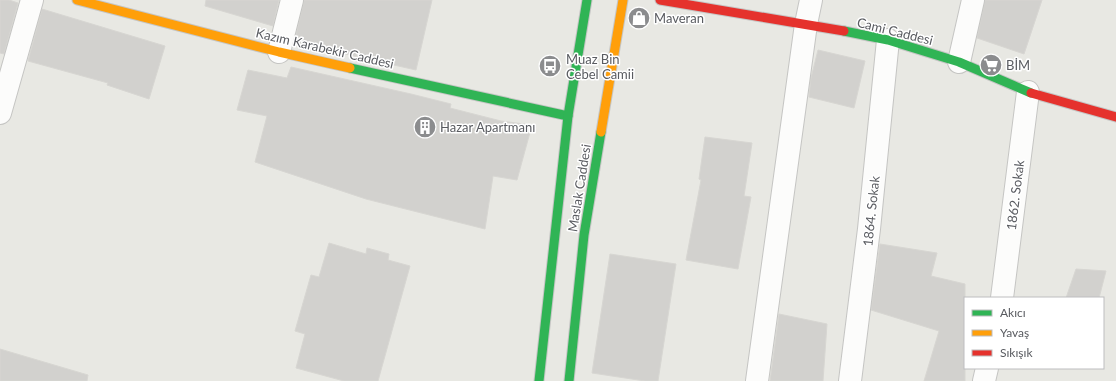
<svg xmlns="http://www.w3.org/2000/svg" width="1116" height="381" font-family="Lato,sans-serif">
<style>
.building{fill:#d2d1ce;stroke:#d7d6d2}
.lines{fill:none;stroke-linecap:round;stroke-linejoin:round}
.street-casing{stroke:#c5c5c3;stroke-width:24}
.fast-casing{stroke:#c5c5c4;stroke-width:11}
.slow-casing{stroke:#c5c5c4;stroke-width:11}
.jam-casing{stroke:#c5c5c4;stroke-width:11}
.street{stroke:#fcfcfb;stroke-width:22}
.fast{stroke:#30b455;stroke-width:9}
.slow{stroke:#ff9f0a;stroke-width:9}
.jam{stroke:#e5322d;stroke-width:9}
.labels{text-anchor:middle;dominant-baseline:central;stroke-width:3;stroke-linejoin:round;paint-order:stroke}
.poi-label{font-size:13px;fill:#595b60;stroke:#fff;text-anchor:start}
.street-label{font-size:13px;fill:#595b60;stroke:#fff}
</style>
<rect width="100%" height="100%" fill="#e8e8e3"/>
<g class="building">
<path d="M0,0H9L18,3L4,54L0,53Z"/>
<path d="M206,0H279L273,26L205,6Z"/>
<path d="M304,0H432L416,70L297,43L299,36L296,35Z"/>
<path d="M985,0H1042L1024,54L977,38Z"/>
<path d="M42,9L165,46L149,99L107,85L108,83L28,61Z"/>
<path d="M818,50L865,61L854,108L809,97L811,78Z"/>
<path d="M291,67L411,94L451,104L450,108L501,121L532,125L517,180L493,176L485,229L366,199L255,162L267,116L237,110L248,70L287,78Z"/>
<path d="M705,137L752,143L744,196L751,197L738,269L686,260L701,180L699,179Z"/>
<path d="M329,243L366,254L367,248L389,254L388,260L410,266L378,381H344L296,368L305,334L295,331L311,275L319,277Z"/>
<path d="M880,244L937,253L931,276L965,284V381H924L939,331L871,310Z"/>
<path d="M610,254L676,264L658,381H645L592,373Z"/>
<path d="M1076,269L1106,271L1099,298H1066Z"/>
<path d="M779,314L827,324L823,381H770Z"/>
<path d="M0,349L88,375L87,381H0Z"/>
</g>
<g class="lines">
<g class="street-casing">
<g id="street">
<path d="M279,52L292,0"/>
<path d="M959,62L973,0"/>
<path d="M0,113L32,0"/>
<path d="M1002,298L1028,92"/>
<path d="M757,381L806,24L811,0"/>
<path d="M850,381L869,229L888,40"/>
<path d="M984,381L987,368"/>
</g>
</g>
<g class="fast-casing">
<g id="fast">
<path d="M844,31L888,40L959,62L1031,93"/>
<path d="M350,68L568,116"/>
<path d="M539,381L568,116L587,0"/>
<path d="M569,381L584,235L601,132"/>
</g>
</g>
<g class="slow-casing">
<g id="slow">
<path d="M77,0L279,52L350,68"/>
<path d="M601,132L623,0"/>
</g>
</g>
<g class="jam-casing">
<g id="jam">
<path d="M660,0L844,31"/>
<path d="M1031,93L1116,117"/>
</g>
</g>
<use href="#street" class="street"/>
<use href="#fast" class="fast"/>
<use href="#slow" class="slow"/>
<use href="#jam" class="jam"/>
</g>
<defs>
<g id="shop-disc" transform="scale(1.15)"><circle r="9.5" fill="#8b8c8e" stroke="#fff"/><path d="M-5-2.5h2.3a2.7 3.5 0 0 1 5.4 0H5L5.5 6h-11ZM-1.5-2.5h3a1.5 2.3 0 0 0-3 0Z" fill="#fff"/></g>
<g id="supermarket-disc" transform="scale(1.15)"><circle r="9.5" fill="#8b8c8e" stroke="#fff"/><path d="M-6-5.5h2.5l.6 2H6L4.5 2H-2.5L-4.4-4H-6ZM-1.5 3.2a1.3 1.3 0 1 0 .1 0ZM3 3.2a1.3 1.3 0 1 0 .1 0Z" fill="#fff"/></g>
<g id="bus-disc" transform="scale(1.15)"><circle r="9.5" fill="#8b8c8e" stroke="#fff"/><path d="M-5-6H5V4H4V6H2V4H-2V6H-4V4H-5ZM-3.5-4V0h7V-4ZM-3.5 1.2v1.5H-2V1.2ZM2 1.2v1.5H3.5V1.2Z" fill="#fff"/></g>
<g id="building-disc" transform="scale(1.15)"><circle r="9.5" fill="#8b8c8e" stroke="#fff"/><path d="M-4-6H4V6H1V3H-1V6H-4ZM-2.5-4.3h1.7v1.8h-1.7ZM.8-4.3h1.7v1.8H.8ZM-2.5-1h1.7V.8h-1.7ZM.8-1h1.7V.8H.8Z" fill="#fff"/></g>
</defs>
<g fill-rule="evenodd">
<use href="#shop-disc" x="639" y="18"/>
<use href="#supermarket-disc" x="991" y="65"/>
<use href="#bus-disc" x="550" y="66"/>
<use href="#building-disc" x="425" y="127"/>
</g>
<g class="labels">
<g class="poi-label">
<text x="654" y="18">Maveran</text>
<text x="566" y="59">Muaz Bin<tspan x="566" dy="15">Cebel Camii</tspan></text>
<text x="1006" y="65">BİM</text>
<text x="440" y="127">Hazar Apartmanı</text>
</g>
<g class="street-label">
<text transform="translate(895 31) rotate(14)">Cami Caddesi</text>
<text transform="translate(325 48) rotate(13)">Kazım Karabekir Caddesi</text>
<text transform="translate(579 188) rotate(-81)">Maslak Caddesi</text>
<text transform="translate(1015 195) rotate(-83)">1862. Sokak</text>
<text transform="translate(871 211) rotate(-84)">1864. Sokak</text>
</g>
</g>
<rect x="964" y="297" width="140" height="72" fill="#ffffff" stroke="#bdbdbf"/>
<rect x="972" y="310" width="20" height="6" fill="#30b455" stroke="#bdbdbf"/>
<text x="1000" y="317" font-size="12" fill="#595b60">Akıcı</text>
<rect x="972" y="330" width="20" height="6" fill="#ff9f0a" stroke="#bdbdbf"/>
<text x="1000" y="337" font-size="12" fill="#595b60">Yavaş</text>
<rect x="972" y="350" width="20" height="6" fill="#e5322d" stroke="#bdbdbf"/>
<text x="1000" y="357" font-size="12" fill="#595b60">Sıkışık</text>
</svg>
